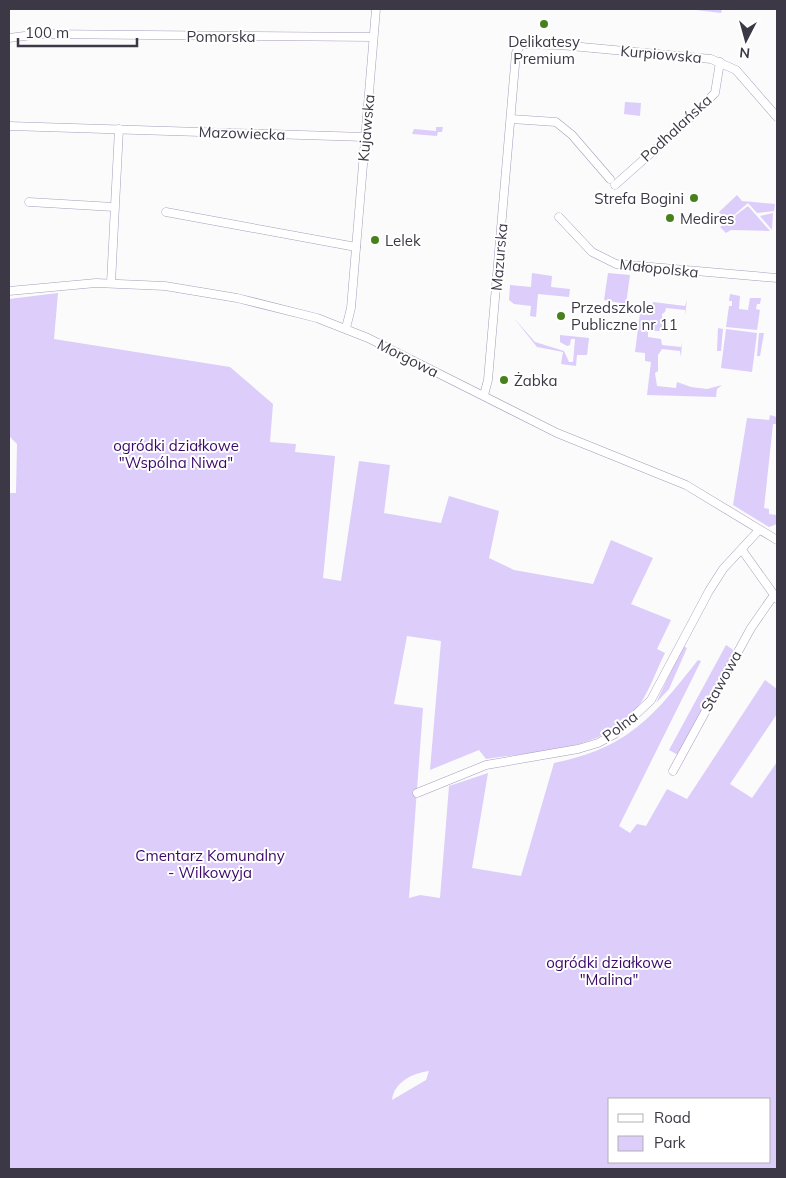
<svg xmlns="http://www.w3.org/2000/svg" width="786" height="1178" font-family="Mulish,sans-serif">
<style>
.green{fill:#dccdfb;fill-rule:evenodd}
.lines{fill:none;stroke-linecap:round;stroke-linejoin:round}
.minor-casing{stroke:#a79dbc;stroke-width:9}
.minor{stroke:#fff;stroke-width:8}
.poi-dot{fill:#48811c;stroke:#fff;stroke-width:2}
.labels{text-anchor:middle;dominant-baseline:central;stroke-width:4;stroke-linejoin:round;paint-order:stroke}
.street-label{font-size:15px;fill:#3c3845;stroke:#fff}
.poi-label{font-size:15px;fill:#3c3845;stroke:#fff;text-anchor:start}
.park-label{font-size:15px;fill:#3a0868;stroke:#fff}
</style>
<rect width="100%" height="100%" fill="#fbfbfb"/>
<g class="green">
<path d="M688,9H722L721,13Z"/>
<path d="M625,102L641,103L640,116L624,114Z"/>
<path d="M436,127H443L442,132H438L437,136L412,134L414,129L436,131Z"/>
<path d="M737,195L742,201L775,204L774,211L757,213L748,203L727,221L719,212Z"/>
<path d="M748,206L770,231L731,230L726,233L720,227Z"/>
<path d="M773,213L772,230L760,216Z"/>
<path d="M532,273L552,276L551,287L570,289L569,297L538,294L536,317L530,316L531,306L514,304L509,300L510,285L531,287Z"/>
<path d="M608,273L630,275L626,304L604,300Z"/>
<path d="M58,293L54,339L230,367L273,404L270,442L296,444L295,452L335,456L323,578L341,581L359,461L390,465L384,513L441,523L449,496L499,511L489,558L514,570L593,584L611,540L653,558L631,604L671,620L657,649L665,653C657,669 650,689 640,704C606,752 537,751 486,759L479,750L430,770L441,641L407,636L394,704L423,708L409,898L420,895L440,898L449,786L488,773L472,868L521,876L554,763C628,748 653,717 698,660L701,661L619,826L630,833L637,824L646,826L667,789L687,799L765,680L777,689V714L730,784L752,798L777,762V1169H9V493H16L17,444L9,436V299ZM429,1071L426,1080L392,1100C394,1082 413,1073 429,1071ZM610,1099H770V1162H610Z"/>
<path d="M730,294L740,296L739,309L748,310L750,298H761L760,304H757L756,309L760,310L757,330L726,327L729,306H732V301H729Z"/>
<path d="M687,300L685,315V310L666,308L665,312L662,314L663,331H648V337L661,339L662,345L681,347L682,342L681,357L680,351L662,349L658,355V371L655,373L657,386L676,388L677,382L691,387L707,389L722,385L717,389L716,397L647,395L651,362L645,361V353L635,352L640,313L650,315L653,302L685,306Z"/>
<path d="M513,317L535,342L564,351L569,362H573L575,339H571L570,345L567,346L560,342V335L589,338L587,355H577L576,366L561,364L563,352L537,347Z"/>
<path d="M718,328L723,329L721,351H717Z"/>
<path d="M726,329L757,333L752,372L721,368Z"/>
<path d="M759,333H764L760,356H757Z"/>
<path d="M770,415L777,417V424H773L764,508L769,509V514L777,515V524L769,527L733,505L747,418L769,420Z"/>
<path d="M726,645L735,651L680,756L669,750Z"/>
<path d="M683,646L687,648L669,689L656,703Z"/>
</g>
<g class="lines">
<g class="minor-casing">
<g id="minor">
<path d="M9,38L40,34L373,37"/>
<path d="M511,119L556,122L572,135L610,179"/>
<path d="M9,126L365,137"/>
<path d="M615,185L687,121L715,93L720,62"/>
<path d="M29,202L114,207"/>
<path d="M166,212L356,247"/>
<path d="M559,217L592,252L616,264L777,278"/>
<path d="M111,283L119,129"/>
<path d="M9,291L96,283L165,286L237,298L317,318L368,338L557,433L686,485L777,540"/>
<path d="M346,328L351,308L376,9"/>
<path d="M484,395L488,380L516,53L521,44L560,45L711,59L736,70L777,117"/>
<path d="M742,550L777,599"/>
<path d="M673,771L751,628L774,595"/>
<path d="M417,793L486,765L578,749L598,743L615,734L651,700L709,591L723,569L759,530"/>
</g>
</g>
<use href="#minor" class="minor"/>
</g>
<g class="poi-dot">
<circle cx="544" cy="24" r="5"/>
<circle cx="694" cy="198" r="5"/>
<circle cx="670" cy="218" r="5"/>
<circle cx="375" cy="240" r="5"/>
<circle cx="561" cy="316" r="5"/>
<circle cx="504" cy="380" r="5"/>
</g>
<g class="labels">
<g class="street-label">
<text x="221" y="36">Pomorska</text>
<text transform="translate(661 54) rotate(5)">Kurpiowska</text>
<text transform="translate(366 128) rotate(-85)">Kujawska</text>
<text transform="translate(676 128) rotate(-43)">Podhalańska</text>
<text transform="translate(242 133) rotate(2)">Mazowiecka</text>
<text transform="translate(499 257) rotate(-85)">Mazurska</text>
<text transform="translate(659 268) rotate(6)">Małopolska</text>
<text transform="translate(408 358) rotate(27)">Morgowa</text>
<text transform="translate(721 681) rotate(-61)">Stawowa</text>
<text transform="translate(620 726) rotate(-37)">Polna</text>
</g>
<g class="poi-label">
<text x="544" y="41" text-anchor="middle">Delikatesy<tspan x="544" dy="17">Premium</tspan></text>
<text x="684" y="198" text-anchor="end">Strefa Bogini</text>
<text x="680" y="218">Medires</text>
<text x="385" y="240">Lelek</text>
<text x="571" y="307">Przedszkole<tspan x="571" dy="17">Publiczne nr 11</tspan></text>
<text x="514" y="380">Żabka</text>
</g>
<g class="park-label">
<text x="176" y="445">ogródki działkowe<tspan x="176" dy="17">"Wspólna Niwa"</tspan></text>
<text x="210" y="855">Cmentarz Komunalny<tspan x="210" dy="17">- Wilkowyja</tspan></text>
<text x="609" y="962">ogródki działkowe<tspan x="609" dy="17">"Malina"</tspan></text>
</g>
</g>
<rect width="786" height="1178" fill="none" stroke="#3c3845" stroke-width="20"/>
<rect x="608" y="1098" width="162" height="65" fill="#ffffff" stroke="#b1afb5"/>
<rect x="618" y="1114" width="25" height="8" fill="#ffffff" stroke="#b1afb5"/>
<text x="654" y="1123" font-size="15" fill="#3c3845">Road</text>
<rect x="618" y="1136" width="25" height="15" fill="#dccdfb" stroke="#b1afb5"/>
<text x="654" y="1148" font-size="15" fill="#3c3845">Park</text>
<g transform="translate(746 40) rotate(186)" stroke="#ffffff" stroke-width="4" paint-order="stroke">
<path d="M0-4L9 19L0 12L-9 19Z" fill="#3c3845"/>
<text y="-8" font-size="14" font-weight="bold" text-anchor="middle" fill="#3c3845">N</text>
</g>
<path d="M18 38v8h119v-8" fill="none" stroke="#3c3845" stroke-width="2.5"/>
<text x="25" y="38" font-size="15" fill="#3c3845" stroke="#ffffff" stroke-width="4" paint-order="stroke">100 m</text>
</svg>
